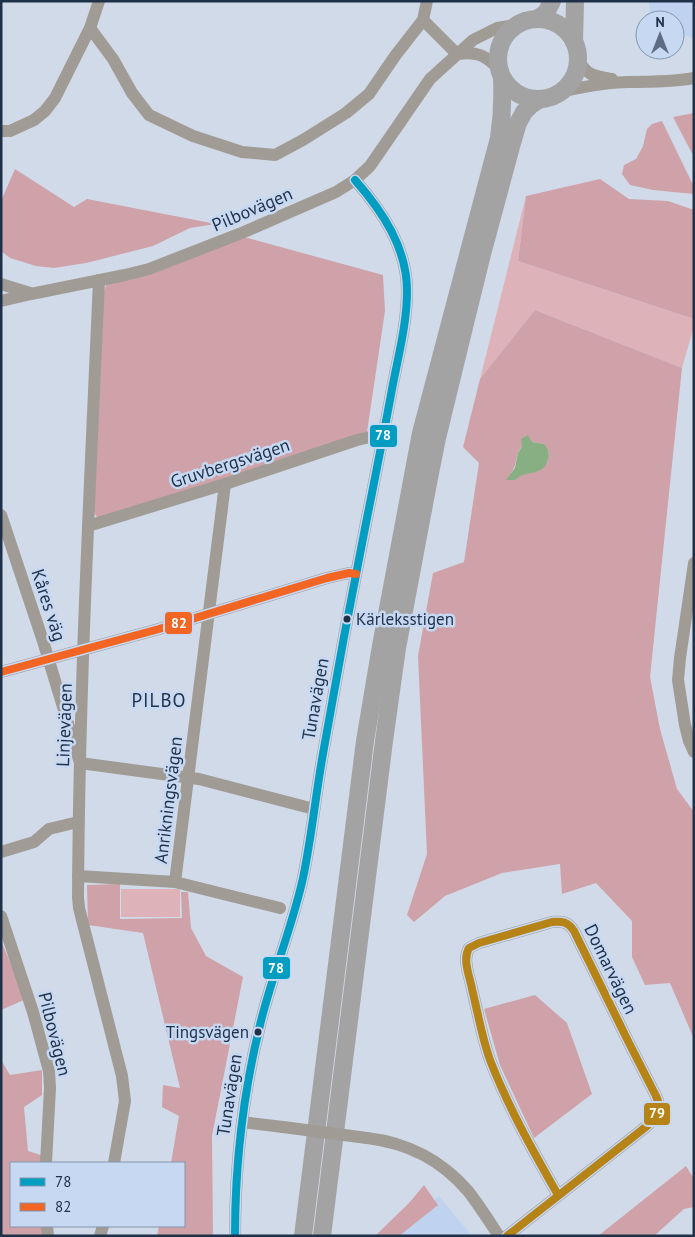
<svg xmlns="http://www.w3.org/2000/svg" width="695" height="1237" font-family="'PT Sans',sans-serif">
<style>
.built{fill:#bfd2f0}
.green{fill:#deb2b9}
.forest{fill:#cfa2a9;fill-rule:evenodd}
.water{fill:#87af83}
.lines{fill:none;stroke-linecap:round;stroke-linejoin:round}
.minor{stroke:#a09b95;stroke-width:12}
.highway{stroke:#a2a3a2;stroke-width:18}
.minor-bridge{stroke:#a09b95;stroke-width:12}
.bus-1-casing{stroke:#c7d8f2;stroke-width:11}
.bus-2-casing{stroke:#c7d8f2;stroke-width:11}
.bus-3-casing{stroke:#c7d8f2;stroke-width:11}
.bus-1{stroke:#039dc1;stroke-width:8}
.bus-2{stroke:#f26522;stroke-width:8}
.bus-3{stroke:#b68316;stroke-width:8}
.bus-dot{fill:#1f3049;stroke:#c7d8f2;stroke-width:2}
.labels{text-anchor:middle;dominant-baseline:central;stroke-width:5;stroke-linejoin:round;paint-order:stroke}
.bus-label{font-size:17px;fill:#1f3049;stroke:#c7d8f2;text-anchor:start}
.street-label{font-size:18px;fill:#1f3049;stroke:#c7d8f2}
.neighbourhood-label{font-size:19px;letter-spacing:1px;fill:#1f3049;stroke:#c7d8f2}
.line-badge{stroke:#c7d8f2;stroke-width:2}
.badge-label{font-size:14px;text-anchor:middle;font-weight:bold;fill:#fff}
</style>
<rect width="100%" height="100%" fill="#d1dae8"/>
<g class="built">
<path d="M649,1H694V39L675,30V20H655L650,17Z"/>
<path d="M439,1196L472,1236H392Z"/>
</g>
<g class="green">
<path d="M526,196L518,261L694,319V326L682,368L535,310L480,379Z"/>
<rect x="121" y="889" width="59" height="28"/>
</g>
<g class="forest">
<path d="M694,113V157L673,117Z"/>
<path d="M662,121L694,187V194L653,190L630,185L622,174L624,165L636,159L643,146L647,129L652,124Z"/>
<path d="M15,169L74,207L87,199L216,224L190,228L153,246L86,263L54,268L36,266L10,258L1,251V201Z"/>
<path d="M600,179L629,199L668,201L694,210V319L518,261L526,196Z"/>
<path d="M244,237L383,275L385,311L367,432L98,519L93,511L101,301L106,285Z"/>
<path d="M535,310L682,368L650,677L660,729L677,789L694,812V1039L670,983L645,985L632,957V921L596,883L562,894L560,864L502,873L445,896L414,922L407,915L427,854L418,656L433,573L464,562L479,463L463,447L480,379ZM532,442L544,444L549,453L547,462L526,473L520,475L511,473C518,465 515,452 523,445C526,444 529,443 532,442Z"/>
<path d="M120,884V919L182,918L181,892H188L191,928L206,956L243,977L212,1136L213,1236H157L159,1226H184V1163H171L179,1116L162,1107L163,1085L180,1088L143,933L88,925L87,885Z"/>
<path d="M1,941L26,999L1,1010Z"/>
<path d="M535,995L567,1023L592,1094L534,1138L500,1065L484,1009Z"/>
<path d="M1,1060L10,1075L42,1070V1095L24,1107L28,1151L41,1155V1163H11V1226H43V1236H1Z"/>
<path d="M686,1166L694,1179V1207L684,1209L654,1236H598Z"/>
<path d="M424,1185L438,1205L399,1236H375L409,1203Z"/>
</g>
<path class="water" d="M528,435L532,442L544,444C548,449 550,453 548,459C543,478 526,469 515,480H506L515,468L518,453L522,446L521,439Z"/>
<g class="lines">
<g class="minor">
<path d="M423,20L457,54"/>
<path d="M90,28L113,59L132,93L149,115L193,136L242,152L275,155L303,140L346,113L369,94L395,56L423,20L427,1"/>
<path d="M457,54C477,51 485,55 499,69"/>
<path d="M577,59C588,76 593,76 612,79"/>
<path d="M563,91C584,87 606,82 628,82C650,82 672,82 694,78"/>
<path d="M1,131H10L34,120L45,111L55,98L90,28L99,1"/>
<path d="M99,280C90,486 79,691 78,897L79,908L122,1076L125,1101L114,1163"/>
<path d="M1,284L30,293"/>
<path d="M1,301L31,294L125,275L149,269L244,232L336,192L355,180L370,166L430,79L473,40L497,28L520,24"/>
<path d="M1,515L43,641L80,763L199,779L314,809"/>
<path d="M88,526L225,484L357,440L383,434"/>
<path d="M694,563L680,658L678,680L685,725L689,741L694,752"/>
<path d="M1,672L159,629L327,578L349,573L356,574"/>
<path d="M1,852L34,842L49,829L78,822"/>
<path d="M78,876L175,882L280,908"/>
<path d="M175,882L225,484"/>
<path d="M1,916L33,1012L49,1071L50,1088L46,1163"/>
<path d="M242,1122L283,1127"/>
<path d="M367,1138C409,1143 441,1160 468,1191C479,1205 489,1221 499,1236"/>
<path d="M47,1226L48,1236"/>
<path d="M100,1236L103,1226"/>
<path d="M235,1236C235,1164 243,1094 260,1025C272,975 292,928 303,878C312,835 316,791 324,748C337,673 351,598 366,523C375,478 384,433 392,389C398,357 407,324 407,291C407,248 383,212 355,180"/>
<path d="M507,1236L647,1126C656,1116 663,1111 656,1096L628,1041L574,931C568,922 563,921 552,922L479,943L469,948C462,960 470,977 472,989C478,1013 482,1038 490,1060C508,1107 533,1151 558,1195"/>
</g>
<g class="highway">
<path d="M537,19L546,13L552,1"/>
<circle cx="538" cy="59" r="40"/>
<path d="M574,42L575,1"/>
<path d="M303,1236L365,741L381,646L421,433L499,138C502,118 503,99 502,79"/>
<path d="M322,1236L384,741L397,648L428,483L437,438L466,319L482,254L512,143L518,123L524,112L531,105L540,99"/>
</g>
<path class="minor-bridge" d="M283,1127L367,1138"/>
<g class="bus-1-casing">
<path id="bus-1" d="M235,1236C235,1164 243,1094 260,1025C272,975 292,928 303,878C312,835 316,791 324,748C337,673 351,598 366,523C375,478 384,433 392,389C398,357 407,324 407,291C407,248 383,212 355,180"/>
</g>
<g class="bus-2-casing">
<path id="bus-2" d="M1,672L159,629L327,578L349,573L356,574"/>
</g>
<g class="bus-3-casing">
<path id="bus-3" d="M507,1236L647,1126C656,1116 663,1111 656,1096L628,1041L574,931C568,922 563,921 552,922L479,943L469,948C462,960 470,977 472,989C478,1013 482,1038 490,1060C508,1107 533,1151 558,1195"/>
</g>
<use href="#bus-1" class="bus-1"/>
<use href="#bus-2" class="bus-2"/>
<use href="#bus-3" class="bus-3"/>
</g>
<g class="bus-dot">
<circle cx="347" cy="619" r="4.5"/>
<circle cx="258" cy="1032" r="4.5"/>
</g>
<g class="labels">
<g class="bus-label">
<text x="356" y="619">Kärleksstigen</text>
<text x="249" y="1032" text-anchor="end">Tingsvägen</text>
</g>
<g class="street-label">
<text transform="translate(252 209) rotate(-23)">Pilbovägen</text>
<text transform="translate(230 463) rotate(-18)">Gruvbergsvägen</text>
<text transform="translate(49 605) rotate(72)">Kåres väg</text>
<text transform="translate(315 699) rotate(-80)">Tunavägen</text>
<text transform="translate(64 725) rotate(-88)">Linjevägen</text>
<text transform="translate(168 800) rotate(-83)">Anrikningsvägen</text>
<text transform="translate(611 969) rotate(64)">Domarvägen</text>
<text transform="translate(55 1034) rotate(76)">Pilbovägen</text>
<text transform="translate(229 1095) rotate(-81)">Tunavägen</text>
</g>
<g class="neighbourhood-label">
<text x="159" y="700">PILBO</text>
</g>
</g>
<g class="line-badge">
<rect x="369" y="424" width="29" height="24" rx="5" fill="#039dc1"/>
<rect x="164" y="611" width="29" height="24" rx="5" fill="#f26522"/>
<rect x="262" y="956" width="29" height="24" rx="5" fill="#039dc1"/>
<rect x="643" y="1102" width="28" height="24" rx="5" fill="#b68316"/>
</g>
<g class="badge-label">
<text x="383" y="440">78</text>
<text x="179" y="628">82</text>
<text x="276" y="973">78</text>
<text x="657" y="1118">79</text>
</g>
<rect width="695" height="1237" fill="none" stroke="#1f3049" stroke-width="5"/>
<rect x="10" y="1162" width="175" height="65" fill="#c7d8f2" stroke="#8495ae"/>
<rect x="20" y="1178" width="25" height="8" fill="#039dc1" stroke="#8495ae"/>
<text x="55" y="1187" font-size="15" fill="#1f3049">78</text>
<rect x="20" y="1203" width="25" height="8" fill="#f26522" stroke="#8495ae"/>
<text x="55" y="1212" font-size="15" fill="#1f3049">82</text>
<g transform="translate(660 35)"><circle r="24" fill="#c7d8f2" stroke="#8495ae"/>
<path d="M0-4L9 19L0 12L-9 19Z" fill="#5d6c81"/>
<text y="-8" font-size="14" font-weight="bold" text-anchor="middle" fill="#1f3049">N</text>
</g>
</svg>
